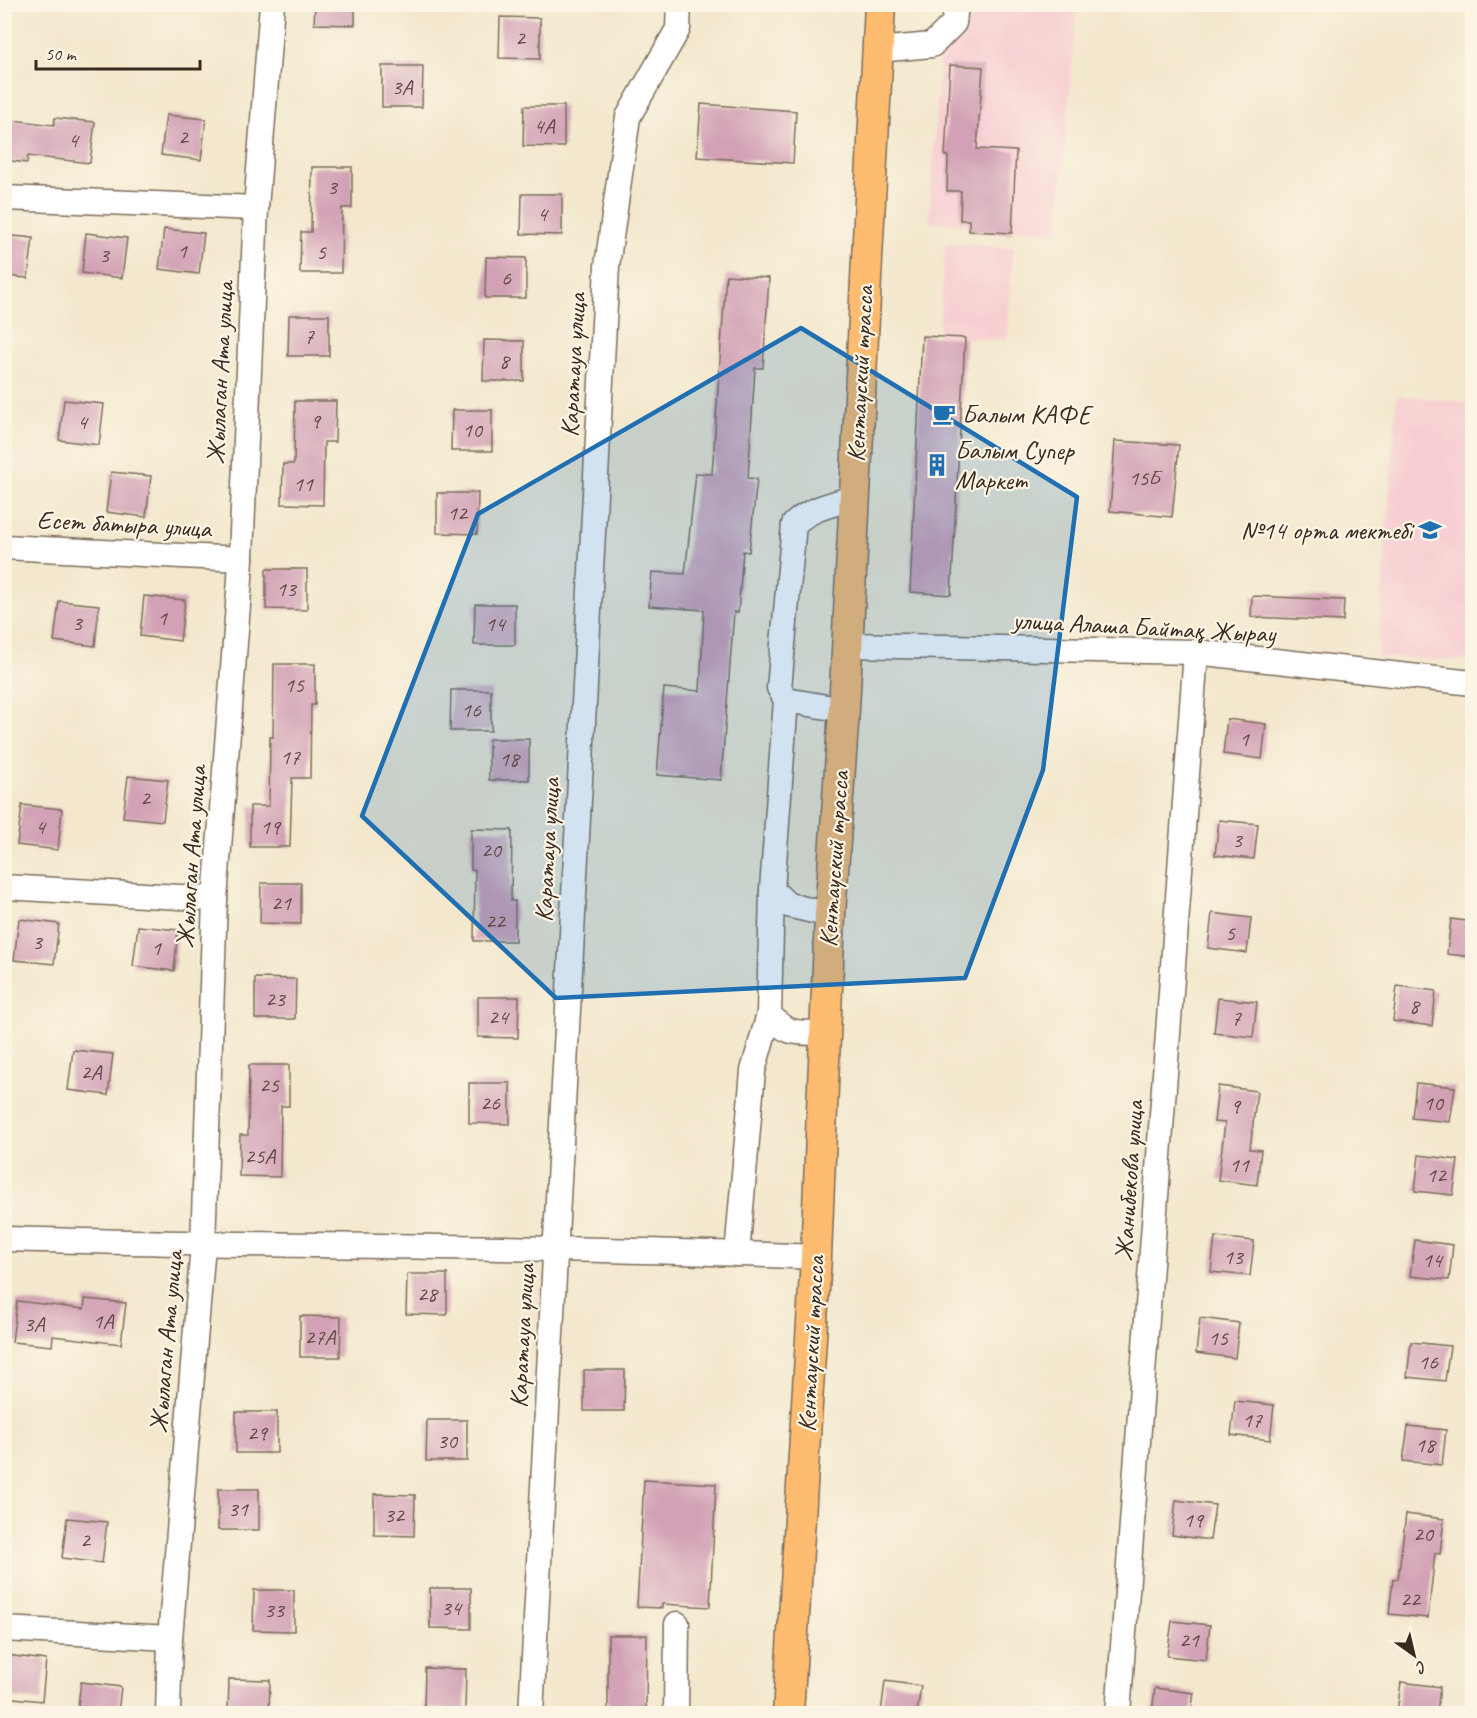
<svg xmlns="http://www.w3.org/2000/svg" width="1477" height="1718" font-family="Caveat,sans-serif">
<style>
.built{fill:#f7cfd2}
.building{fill:#d2a1b5}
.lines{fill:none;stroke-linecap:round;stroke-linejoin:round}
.minor-casing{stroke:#7b6c5b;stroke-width:27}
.major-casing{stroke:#7b6c5b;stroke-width:33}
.minor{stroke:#fff;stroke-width:24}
.major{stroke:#febc70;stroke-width:30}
.marked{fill:#1f6fb2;fill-opacity:0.2;stroke:#1f6fb2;stroke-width:4.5;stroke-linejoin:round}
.labels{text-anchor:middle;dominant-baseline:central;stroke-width:4.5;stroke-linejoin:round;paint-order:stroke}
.number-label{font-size:22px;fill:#614844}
.street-label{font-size:26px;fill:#3b2a1e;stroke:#fcf5e5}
.poi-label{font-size:26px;fill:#3b2a1e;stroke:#fcf5e5;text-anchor:start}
</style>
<rect width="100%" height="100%" fill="#fcf5e5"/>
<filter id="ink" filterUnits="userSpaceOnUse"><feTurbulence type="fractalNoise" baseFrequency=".0167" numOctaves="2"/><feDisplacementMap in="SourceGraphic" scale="12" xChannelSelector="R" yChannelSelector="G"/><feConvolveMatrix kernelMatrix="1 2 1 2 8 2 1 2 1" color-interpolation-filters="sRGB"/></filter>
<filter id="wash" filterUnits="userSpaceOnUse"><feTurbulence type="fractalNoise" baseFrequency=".008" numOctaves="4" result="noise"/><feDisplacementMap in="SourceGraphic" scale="24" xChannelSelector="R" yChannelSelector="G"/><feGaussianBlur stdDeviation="1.35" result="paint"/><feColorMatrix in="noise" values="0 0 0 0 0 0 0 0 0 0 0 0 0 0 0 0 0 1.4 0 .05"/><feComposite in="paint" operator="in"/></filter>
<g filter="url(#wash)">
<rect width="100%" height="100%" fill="#f3e8cd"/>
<g class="built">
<path d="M943,5H1077L1058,232L929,222Z"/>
<path d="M946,243L1014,248L1007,340L938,337Z"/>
<path d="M1397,395L1472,403V661L1377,657Z"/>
</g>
<g id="blocks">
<g class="building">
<path d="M315,4H355V25L314,24Z"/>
<path d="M500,17L540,18V59L499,58Z"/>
<path d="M950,65L983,67L977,149L1016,151L1012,233L969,231V220H960L961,191H947L948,156H945Z"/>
<path d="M382,66H423L422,107H382Z"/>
<path d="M701,104L796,111L793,163L697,157Z"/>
<path d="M524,106H564V147L523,146Z"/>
<path d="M166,115L206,119L201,160L161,155Z"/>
<path d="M55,118L95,122L90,163L28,156L27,163L4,160V119L54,125Z"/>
<path d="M312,167H352V208H342L341,273H300L301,232H311Z"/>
<path d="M522,194H562V235L521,234Z"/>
<path d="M164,229L204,233L199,274L159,269Z"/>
<path d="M86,233L127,238L122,278L82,273Z"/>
<path d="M4,235L33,238L28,278L4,276Z"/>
<path d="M486,257L526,258V298H485Z"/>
<path d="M726,275L769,278L763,368H755L748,478L757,479L749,552L743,551L738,613L734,612L721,780L657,775L664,688L700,691L704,610L649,606L652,572L685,574L696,473L712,474Z"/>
<path d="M289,315H329V356H288Z"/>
<path d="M922,336L965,338L951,595L910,592Z"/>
<path d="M484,340L524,341V381H483Z"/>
<path d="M64,400L104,404L99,445L59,440Z"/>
<path d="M295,401H336L335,442H324L323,505L282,504L283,464H294Z"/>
<path d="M452,410H492V451H451Z"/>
<path d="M1115,441L1179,445L1172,517L1110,511Z"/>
<path d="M111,472L151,476L146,517L106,512Z"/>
<path d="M437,493H478L477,534L437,533Z"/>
<path d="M266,569H307V610L266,609Z"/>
<path d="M144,596L185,600L180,641L140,636Z"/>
<path d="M1252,596L1344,600L1343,621L1251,617Z"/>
<path d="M59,601L99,605L95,646L54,641Z"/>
<path d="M475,604H515V645H474Z"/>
<path d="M274,664H315V705H311L310,778H292L290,847H250V806H269L270,737H273Z"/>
<path d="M451,690H491V731H450Z"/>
<path d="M1227,719L1266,724L1262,759L1223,754Z"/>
<rect x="489" y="739" width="40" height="41"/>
<path d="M128,776L168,780L163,821L123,817Z"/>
<path d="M22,805L62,809L58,850L17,845Z"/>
<path d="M1219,820L1258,824L1254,859L1215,855Z"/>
<path d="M471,829L512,830L511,901H515V941H474L475,870H471Z"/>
<path d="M261,883H301V924L260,923Z"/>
<path d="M1212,913L1251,918L1247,953L1208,948Z"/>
<path d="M19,919L59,924L54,964L14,960Z"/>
<path d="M1451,919L1473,922V957L1447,954Z"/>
<path d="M138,926L178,930L174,971L133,966Z"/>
<path d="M255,978L296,979L295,1019H255Z"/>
<path d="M1397,986L1436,991L1432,1026L1393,1021Z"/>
<path d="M478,997H519L518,1038L478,1037Z"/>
<path d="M1218,998L1257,1002L1253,1037L1214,1033Z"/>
<path d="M73,1050L113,1054L108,1095L68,1090Z"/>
<path d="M249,1065H289V1106H281L280,1177L239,1176L240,1135H248Z"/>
<path d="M469,1083H510V1124L469,1123Z"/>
<path d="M1416,1083L1455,1087L1450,1122L1412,1118Z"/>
<path d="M1218,1086L1257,1091L1250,1149L1261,1150L1257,1185L1218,1180L1225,1123L1214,1122Z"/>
<path d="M1419,1155L1458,1160L1453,1195L1415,1191Z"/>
<path d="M1215,1237L1254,1241L1250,1276L1211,1272Z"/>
<path d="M1415,1240L1453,1245L1449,1280L1410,1276Z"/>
<path d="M407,1274H447V1315L406,1314Z"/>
<path d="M85,1299L126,1303L121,1344L53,1336L52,1346L12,1342L17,1301L84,1309Z"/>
<path d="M300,1316L341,1317L340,1357H300Z"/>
<path d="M1200,1318L1239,1323L1235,1358L1196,1353Z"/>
<path d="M1411,1342L1450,1346L1445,1381L1407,1377Z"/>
<path d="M584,1370H625L624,1411H584Z"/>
<path d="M1235,1401L1274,1405L1270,1440L1231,1435Z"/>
<rect x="236" y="1412" width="41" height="41"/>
<path d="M427,1420H467V1461H426Z"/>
<path d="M1408,1426L1446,1430L1442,1465L1403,1461Z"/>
<path d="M644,1480L716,1484L710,1607L662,1604V1608L637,1607Z"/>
<rect x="218" y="1489" width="41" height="41"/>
<path d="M374,1494L415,1495L414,1536L374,1535Z"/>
<path d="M1176,1500L1215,1505L1210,1540L1172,1535Z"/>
<path d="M1406,1514L1444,1519L1440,1554L1435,1553L1428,1618L1389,1614L1393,1579H1398Z"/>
<path d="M67,1518L107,1522L102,1563L62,1558Z"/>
<path d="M430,1588H471V1629L430,1628Z"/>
<path d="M254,1590H294V1631L253,1630Z"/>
<path d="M1172,1621L1210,1625L1206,1660L1167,1656Z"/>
<path d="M608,1635H647L646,1713H608Z"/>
<path d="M6,1655L46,1660L42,1701L4,1697Z"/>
<path d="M425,1668L466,1669L465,1710L424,1709Z"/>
<path d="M229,1679L270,1680L269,1713H228Z"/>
<path d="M885,1681L921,1686L917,1713H881Z"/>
<path d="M81,1682L121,1687L118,1713H77Z"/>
<path d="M1401,1682L1440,1687L1437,1713H1397Z"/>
<path d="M1155,1688L1194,1693L1191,1713H1152Z"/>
</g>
</g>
</g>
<g filter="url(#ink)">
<use href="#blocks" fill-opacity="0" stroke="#7b6c5b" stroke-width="1.5"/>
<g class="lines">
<g class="minor-casing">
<g id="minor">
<path d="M877,50L932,45L954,23L956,4"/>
<path d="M4,198L256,208"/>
<path d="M4,547L241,559"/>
<path d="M847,645L1196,652L1472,683"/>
<path d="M844,710L786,700L779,688L794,524C811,508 831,505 853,498"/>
<path d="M4,887L215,899"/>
<path d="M772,890L788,905L830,915"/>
<path d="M769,1014C788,1037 798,1032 825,1033"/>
<path d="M4,1239C275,1247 546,1245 816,1257"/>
<path d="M737,1254L753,1071L769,1014L772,890L786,700"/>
<path d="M4,1629L170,1638"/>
<path d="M168,1714L170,1638L203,1245L215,899L240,579L256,208L272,4"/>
<path d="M531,1714L607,266L628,117L678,29L679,4"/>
<path d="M676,1714L677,1624"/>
<path d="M1118,1714L1196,652"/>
</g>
</g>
<g class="major-casing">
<path id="major" d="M788,1714L816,1257L830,915L844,710L880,4"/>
</g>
<use href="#minor" class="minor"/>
<use href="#major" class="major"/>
</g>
</g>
<path class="marked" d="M801,328L1077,497L1043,770L965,978L556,998L362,816L478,514Z"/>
<defs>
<g id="cafe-bare" transform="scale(1.8)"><path d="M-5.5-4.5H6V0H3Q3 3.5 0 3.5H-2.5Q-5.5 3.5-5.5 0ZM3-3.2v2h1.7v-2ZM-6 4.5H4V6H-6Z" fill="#1f6fb2" stroke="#fcf5e5" stroke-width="2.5" paint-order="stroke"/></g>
<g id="building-bare" transform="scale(1.8)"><path d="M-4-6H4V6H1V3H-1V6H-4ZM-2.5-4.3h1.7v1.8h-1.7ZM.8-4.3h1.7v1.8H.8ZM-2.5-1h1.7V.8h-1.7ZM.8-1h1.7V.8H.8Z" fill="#1f6fb2" stroke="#fcf5e5" stroke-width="2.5" paint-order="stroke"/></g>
<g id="school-bare" transform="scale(1.8)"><path d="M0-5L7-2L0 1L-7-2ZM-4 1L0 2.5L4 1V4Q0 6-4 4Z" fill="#1f6fb2" stroke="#fcf5e5" stroke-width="2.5" paint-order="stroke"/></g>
</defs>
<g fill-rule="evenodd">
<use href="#cafe-bare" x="944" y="414"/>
<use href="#building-bare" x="937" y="465"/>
<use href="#school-bare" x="1430" y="530"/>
</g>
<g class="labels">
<g class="number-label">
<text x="520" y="38">2</text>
<text x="402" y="87">3A</text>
<text x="544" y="126">4A</text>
<text x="183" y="137">2</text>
<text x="73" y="140">4</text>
<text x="332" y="187">3</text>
<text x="542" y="214">4</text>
<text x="182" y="251">1</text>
<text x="321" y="252">5</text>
<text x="104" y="255">3</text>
<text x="506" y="278">6</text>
<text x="309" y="336">7</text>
<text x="504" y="361">8</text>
<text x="315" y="421">9</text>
<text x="82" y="422">4</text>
<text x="472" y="430">10</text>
<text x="1144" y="478">15Б</text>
<text x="303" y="484">11</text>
<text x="457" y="513">12</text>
<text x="286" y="589">13</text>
<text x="162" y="618">1</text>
<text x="77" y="623">3</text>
<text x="495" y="624">14</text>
<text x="294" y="685">15</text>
<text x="471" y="710">16</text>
<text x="1244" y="739">1</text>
<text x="290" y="757">17</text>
<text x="509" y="759">18</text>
<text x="145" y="798">2</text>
<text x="40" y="827">4</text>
<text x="270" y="827">19</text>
<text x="1237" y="840">3</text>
<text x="491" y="850">20</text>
<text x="281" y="903">21</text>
<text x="495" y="921">22</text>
<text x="1230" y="933">5</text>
<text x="37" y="942">3</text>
<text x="156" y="948">1</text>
<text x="275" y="999">23</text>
<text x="1414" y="1006">8</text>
<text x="498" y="1017">24</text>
<text x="1236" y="1018">7</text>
<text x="91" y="1072">2A</text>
<text x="269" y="1085">25</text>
<text x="490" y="1103">26</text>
<text x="1433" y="1103">10</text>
<text x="1235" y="1106">9</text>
<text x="260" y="1156">25A</text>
<text x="1239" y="1165">11</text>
<text x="1436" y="1175">12</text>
<text x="1233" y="1257">13</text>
<text x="1432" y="1260">14</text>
<text x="427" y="1294">28</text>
<text x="103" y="1321">1A</text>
<text x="34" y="1324">3A</text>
<text x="320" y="1337">27A</text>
<text x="1218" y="1338">15</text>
<text x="1428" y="1362">16</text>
<text x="1252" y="1420">17</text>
<text x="257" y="1433">29</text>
<text x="447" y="1441">30</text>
<text x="1425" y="1445">18</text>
<text x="238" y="1509">31</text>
<text x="394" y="1515">32</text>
<text x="1193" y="1520">19</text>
<text x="1423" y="1534">20</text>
<text x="85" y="1540">2</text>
<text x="1410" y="1599">22</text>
<text x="451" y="1608">34</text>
<text x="274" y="1610">33</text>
<text x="1189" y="1640">21</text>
</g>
<g class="street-label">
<text transform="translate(573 365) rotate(-87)">Каратауа улица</text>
<text transform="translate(220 373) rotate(-87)">Жылаган Ата улица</text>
<text transform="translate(860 374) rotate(-87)">Кентауский трасса</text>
<text transform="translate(124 524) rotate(3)">Есет батыра улица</text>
<text transform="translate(1144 627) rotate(3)">улица Алаша Байтақ Жырау</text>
<text transform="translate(547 850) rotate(-87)">Каратауа улица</text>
<text transform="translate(191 857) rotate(-86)">Жылаган Ата улица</text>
<text transform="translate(834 859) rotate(-86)">Кентауский трасса</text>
<text transform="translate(1129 1181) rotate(-86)">Жанибекова улица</text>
<text transform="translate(522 1336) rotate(-87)">Каратауа улица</text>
<text transform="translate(166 1342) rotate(-85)">Жылаган Ата улица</text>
<text transform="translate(811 1344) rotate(-87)">Кентауский трасса</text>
</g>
<g class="poi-label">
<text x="962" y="414">Балым КАФЕ</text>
<text x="955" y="450">Балым Супер<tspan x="955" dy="30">Маркет</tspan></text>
<text x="1412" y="530" text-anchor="end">№14 орта мектебі</text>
</g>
</g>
<rect width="1477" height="1718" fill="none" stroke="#fcf5e5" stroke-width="24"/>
<g transform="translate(1414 1655) rotate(146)" stroke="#fcf5e5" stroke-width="4.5" paint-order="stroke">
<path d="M0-4.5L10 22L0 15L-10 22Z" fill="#3b2a1e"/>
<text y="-9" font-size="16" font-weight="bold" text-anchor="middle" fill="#3b2a1e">С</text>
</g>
<path d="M36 60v9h164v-9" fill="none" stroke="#3b2a1e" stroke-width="3"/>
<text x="45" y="60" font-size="18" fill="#3b2a1e" stroke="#fcf5e5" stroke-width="4.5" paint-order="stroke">50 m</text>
</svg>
